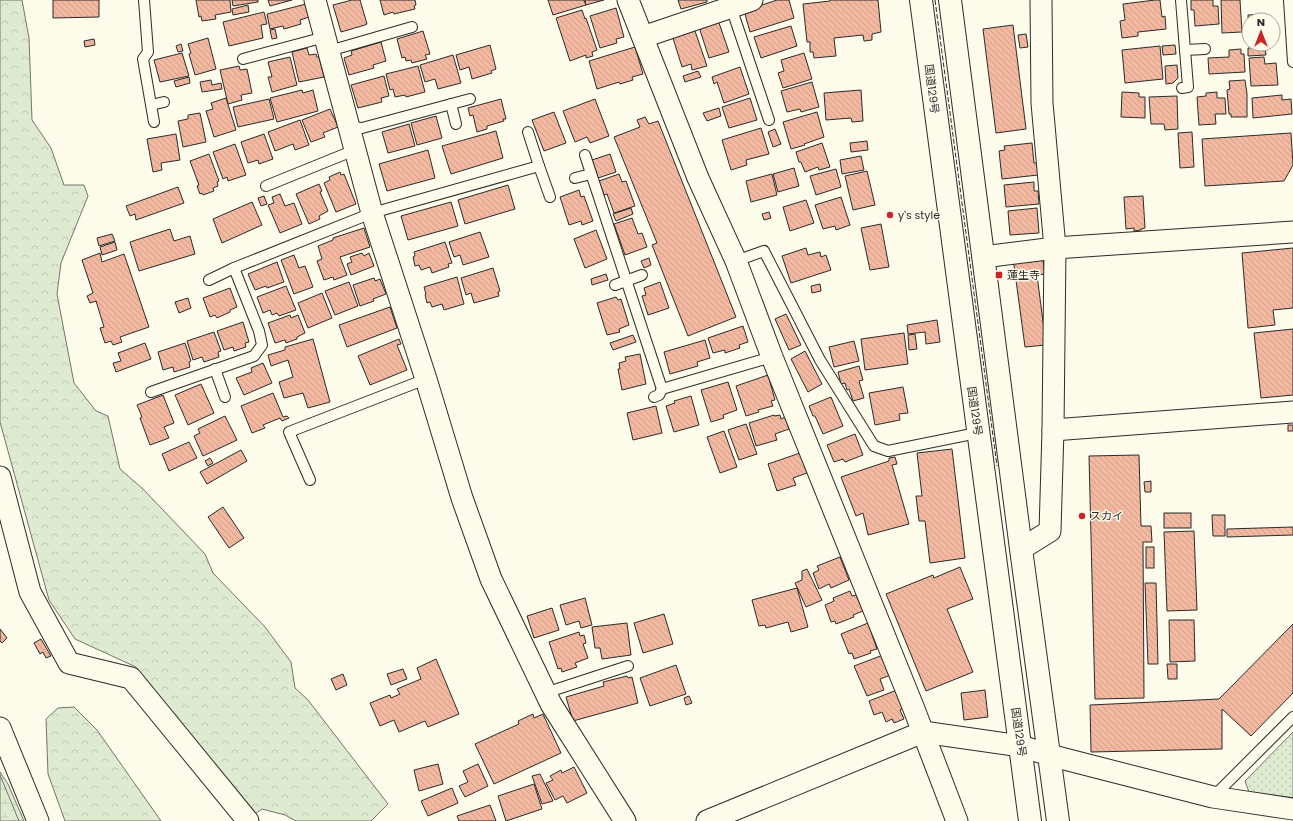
<svg xmlns="http://www.w3.org/2000/svg" width="1293" height="821" font-family="Poppins,'Noto Sans JP',sans-serif">
<style>
.green{fill:url(#green-dots);stroke:#74746e}
.forest{fill:url(#forest-crowns);stroke:#74746e}
.wetland{fill:url(#wetland-marsh);stroke:#74746e}
.building{fill:url(#building-back-hatch);stroke:#2b2b2b}
.lines{fill:none;stroke-linecap:round;stroke-linejoin:round}
.lane-casing{stroke:#2b2b2b;stroke-width:12}
.street-casing{stroke:#2b2b2b;stroke-width:23}
.highway-casing{stroke:#2b2b2b;stroke-width:24}
.lane{stroke:#fdfbea;stroke-width:10}
.street{stroke:#fdfbea;stroke-width:21}
.highway{stroke:#fdfbea;stroke-width:22}
.fence{stroke:#2b2b2b;stroke-width:1;stroke-dasharray:5 2;stroke-linecap:butt}
.poi-dot{fill:#c62828;stroke:#fdfbea;stroke-width:1.5}
.labels{text-anchor:middle;dominant-baseline:central;stroke-width:3;stroke-linejoin:round;paint-order:stroke}
.street-label{font-size:11px;fill:#2b2b2b;stroke:#fdfbea}
.poi-label{font-size:11px;fill:#2b2b2b;stroke:#fdfbea;text-anchor:start}
</style>
<defs>
<pattern id="green-dots" width="8" height="8" patternUnits="userSpaceOnUse"><rect width="8" height="8" fill="#deebd1"/><path d="M2 2h.1M6 6h.1" fill="none" stroke="#bfcab4" stroke-width="1.8" stroke-linecap="round"/></pattern>
<pattern id="forest-crowns" width="20" height="18" patternUnits="userSpaceOnUse"><rect width="20" height="18" fill="#deebd1"/><path d="M2 6a3 3 0 1 1 6 0M12 15a3 3 0 1 1 6 0" fill="none" stroke="#bfcab4"/></pattern>
<pattern id="wetland-marsh" width="20" height="14" patternUnits="userSpaceOnUse"><rect width="20" height="14" fill="#deebd1"/><path d="M1 5h8M5 5V1M11 12h8M15 12V8" fill="none" stroke="#bfcab4"/></pattern>
<pattern id="building-back-hatch" width="6" height="6" patternUnits="userSpaceOnUse"><rect width="6" height="6" fill="#f2b8a0"/><path d="M-1 5l2 2M0 0l6 6M5-1l2 2" fill="none" stroke="#d09e8a"/></pattern>
</defs>
<rect width="100%" height="100%" fill="#fdfbea"/>
<path class="green" d="M1293,732V799L1249,792L1245,781Z"/>
<g class="forest">
<path d="M0,0H22L29,38L32,120L51,148L64,185H84L88,196L61,263L57,294L74,383L96,411L108,416L120,469L143,489L205,554L213,573L265,627L291,662L295,688L308,700L388,804L371,821H296L285,815L262,809L255,814L136,667L75,639L49,600L0,422Z"/>
<path d="M74,707L97,730L161,821H65L48,774L46,719L58,708Z"/>
<path d="M0,772L8,784L24,821H0Z"/>
</g>
<path class="wetland" d="M0,775L19,821H0Z"/>
<g class="building">
<path d="M53,0H99V17L53,18Z"/>
<path d="M196,0H230L231,12L215,15L216,19L202,21L201,16L199,17Z"/>
<path d="M232,0H258V2L233,6Z"/>
<path d="M268,0H292L270,6Z"/>
<path d="M352,0H360L367,24L365,25L341,32L333,5Z"/>
<path d="M380,0H415L416,5L414,6L415,9L394,14L393,12L384,15Z"/>
<path d="M548,0H584L586,5L553,15Z"/>
<path d="M585,0H604L586,5Z"/>
<path d="M678,0H707V2L681,9Z"/>
<path d="M777,0H789L794,18L750,32L745,14L751,12L750,9Z"/>
<path d="M830,0H878L881,32L872,34V40L864,41L863,35L834,38L836,56L814,58L813,52H810V42H807L803,4L830,1Z"/>
<path d="M1155,0H1160L1162,17L1165,16L1166,29L1138,32V36L1122,38L1120,21L1125,20L1123,4Z"/>
<path d="M1191,0H1213V6H1218L1219,24L1195,26L1194,10H1191Z"/>
<path d="M1221,0H1240L1242,32L1222,33Z"/>
<path d="M306,4L309,17L300,20L301,24L284,29L283,26L270,29L267,14Z"/>
<path d="M248,5L249,12L233,15L232,9Z"/>
<path d="M616,8L624,37L616,39L617,43L600,48L590,16Z"/>
<path d="M582,10L585,19L586,18L597,50L592,52L593,56L586,58V55L570,61L556,18Z"/>
<path d="M264,12L267,24L261,25L263,38L229,46L223,22Z"/>
<path d="M1266,14L1267,20H1272H1249V37L1248,15Z"/>
<path d="M718,20L729,52L709,58L699,27Z"/>
<path d="M1013,25L1026,129L996,133L983,29Z"/>
<path d="M791,26L797,46L761,58L754,37Z"/>
<path d="M694,28L707,66L692,70L691,64L682,67L672,35Z"/>
<path d="M275,29L277,38L272,39L270,30Z"/>
<path d="M423,31L430,54L425,55L427,59L412,63L411,60L406,61L405,57L402,58L397,39Z"/>
<path d="M1026,34L1028,47L1020,48L1018,35Z"/>
<path d="M208,38L216,69L195,75L189,54L191,53L188,44Z"/>
<path d="M94,39L95,45L85,47L84,41Z"/>
<path d="M381,42L386,61L373,65L374,68L349,75L344,58L352,55L351,51Z"/>
<path d="M181,44L183,51L178,52L176,46Z"/>
<path d="M490,45L496,69L491,71L492,73L472,79L469,67L460,70L456,55Z"/>
<path d="M1175,45L1176,54L1163,55L1162,46Z"/>
<path d="M1160,46L1163,79L1125,83L1122,50Z"/>
<path d="M635,47L643,74L632,77L633,80L620,84L619,82L597,89L589,61Z"/>
<path d="M1265,47L1266,55L1248,56V48Z"/>
<path d="M307,48L309,55L316,54L317,57H319L324,77L299,82L292,52Z"/>
<path d="M1241,49V54H1244L1245,72L1209,74L1208,58L1229,57V50Z"/>
<path d="M182,53L189,76L160,82L154,60Z"/>
<path d="M804,53L812,79L783,88L778,73L784,71L781,60Z"/>
<path d="M453,55L461,83L438,89L435,79L425,82L420,65Z"/>
<path d="M290,57L297,85L272,92L268,77H272L268,62Z"/>
<path d="M1264,57L1265,64L1276,63L1278,85L1251,86L1249,58Z"/>
<path d="M1177,65L1178,78L1173,83L1166,84L1165,66Z"/>
<path d="M239,66L240,70L247,69L252,93L241,95L242,100L228,104L220,70Z"/>
<path d="M418,66L425,92L406,97L405,95L395,97L393,89L390,90L386,74Z"/>
<path d="M740,67L749,94L724,103L717,82L714,84L712,77Z"/>
<path d="M698,71L701,77L685,82L683,76Z"/>
<path d="M384,76L389,96L381,98L382,102L358,108L351,85Z"/>
<path d="M189,77L190,83L176,87L174,81Z"/>
<path d="M211,80L212,85L221,83L222,89L202,92L200,82Z"/>
<path d="M1245,80L1247,94V117H1231V114H1229L1227,90L1230,89L1229,81Z"/>
<path d="M812,82L819,107L801,112L800,109L787,112L781,91Z"/>
<path d="M302,90L303,93L313,90L318,111L277,122L270,98Z"/>
<path d="M861,90L863,121L852,122L851,118L826,120L824,93Z"/>
<path d="M1122,92L1139,93V97H1145V118L1121,117Z"/>
<path d="M1217,92V98H1225L1226,114H1215L1216,124L1199,125L1197,97L1206,96V93Z"/>
<path d="M1282,95V100L1291,99L1292,114L1253,118L1252,98Z"/>
<path d="M1177,96L1178,129L1165,130L1164,124H1151L1149,97Z"/>
<path d="M226,98L236,130L214,137L206,111L213,109L211,103Z"/>
<path d="M750,98L757,120L729,128L722,107Z"/>
<path d="M269,99L274,119L238,127L233,107Z"/>
<path d="M501,99L506,119H503L504,121L487,126V129L477,132L473,115L470,116L468,108Z"/>
<path d="M595,99L609,136L590,143L587,137L575,142L563,111Z"/>
<path d="M719,108L721,116L707,121L703,113Z"/>
<path d="M330,109L338,127L323,133L325,137L311,142L302,120Z"/>
<path d="M554,112L566,143L544,151L532,120Z"/>
<path d="M817,112L824,137L804,144L805,145L791,149L783,122Z"/>
<path d="M200,113L206,142L183,147L178,121L188,119V115Z"/>
<path d="M436,116L442,138L417,145L411,123Z"/>
<path d="M645,117L649,124L658,121L736,317L688,336L652,245L657,243L614,137L640,127L637,120Z"/>
<path d="M300,120L309,145L295,150L293,144L275,151L268,132Z"/>
<path d="M409,124L415,146L388,153L382,132Z"/>
<path d="M761,128L769,154L746,160L747,165L731,170L722,140Z"/>
<path d="M775,129L781,144L773,147L768,132Z"/>
<path d="M496,131L503,158L451,174L442,146Z"/>
<path d="M1192,132L1194,167L1180,168L1178,133Z"/>
<path d="M1291,133L1293,165L1284,181L1205,186L1202,139Z"/>
<path d="M176,134L180,160L161,163L162,170L153,172L147,139Z"/>
<path d="M264,134L273,159L259,164L258,160L248,163L241,142Z"/>
<path d="M867,141L868,150L851,152L850,143Z"/>
<path d="M822,143L830,167L819,170L818,167L805,172L801,162H799L796,152Z"/>
<path d="M1032,143L1034,163H1037L1038,175L1002,179L999,151L1005,150L1004,146Z"/>
<path d="M235,144L246,175L228,181L227,177L223,179L213,152Z"/>
<path d="M428,150L435,178L387,191L379,164Z"/>
<path d="M209,154L219,181L217,182L218,186L213,188L214,191L203,195L202,193L200,194L197,186L199,185L190,161Z"/>
<path d="M610,154L616,172L598,178L592,160Z"/>
<path d="M861,156L864,170L842,174L840,160Z"/>
<path d="M794,168L799,186L778,192L773,174Z"/>
<path d="M836,169L841,187L816,195L810,176Z"/>
<path d="M867,171L875,205L853,210L845,176Z"/>
<path d="M340,172L341,175L344,174L356,204L336,212L324,183L330,180L329,177Z"/>
<path d="M619,174L622,182L626,181L635,206L614,213L607,194L604,195L599,181Z"/>
<path d="M772,174L777,195L751,202L746,181Z"/>
<path d="M1034,182V191H1038L1039,204L1006,207L1004,185Z"/>
<path d="M319,184L322,191L320,192L328,211L319,216L320,219L309,224L296,194Z"/>
<path d="M508,185L515,209L465,224L458,200Z"/>
<path d="M178,187L184,203L136,220L135,214L130,216L126,206Z"/>
<path d="M579,190L581,197L584,196L593,221L582,225L581,221L569,225L560,197Z"/>
<path d="M280,194L285,206L294,203L302,224L280,233L268,205L274,203L272,197Z"/>
<path d="M264,196L267,204L261,206L258,198Z"/>
<path d="M1143,196L1145,228L1141,229V230L1134,231V228L1126,229L1124,197Z"/>
<path d="M841,197L850,225L836,230L835,226L823,229L815,205Z"/>
<path d="M806,200L814,223L790,231L783,207Z"/>
<path d="M252,202L262,225L222,243L213,219Z"/>
<path d="M451,202L458,226L408,240L401,216Z"/>
<path d="M631,208L633,214L616,221L613,214Z"/>
<path d="M1037,208L1039,233L1010,235L1008,211Z"/>
<path d="M769,212L771,218L764,220L762,214Z"/>
<path d="M632,218L638,234L642,233L647,247L625,255L614,224Z"/>
<path d="M881,224L889,267L870,270L861,228Z"/>
<path d="M364,228L370,247L340,257L347,275L334,280L333,277L324,280L317,261L322,259L318,246L333,240V238Z"/>
<path d="M170,229L174,241L190,236L195,254L139,271L130,242Z"/>
<path d="M596,230L607,259L585,268L574,239Z"/>
<path d="M480,232L489,257L463,265L460,255L454,257L449,242Z"/>
<path d="M112,234L115,241L99,246L97,238Z"/>
<path d="M115,242L117,250L102,255L100,247Z"/>
<path d="M445,242L452,263L448,264L449,267L432,273L430,267L421,270L419,265L415,266L413,257L415,256L414,252Z"/>
<path d="M806,248L808,255L820,252L821,257L826,255L831,270L791,283L782,256Z"/>
<path d="M1293,248V308L1273,310L1275,325L1248,328L1242,253Z"/>
<path d="M100,253L102,262L124,254L149,327L120,337L122,342L113,345L111,341L105,343L100,328L104,327L96,301L90,303L87,296L93,293L82,260Z"/>
<path d="M362,253L364,256L369,253L374,266L351,275L347,264L352,262L350,257Z"/>
<path d="M1042,254L1045,274L1037,275L1046,345L1025,347L1013,258Z"/>
<path d="M294,255L299,268L305,266L313,287L294,294L281,260Z"/>
<path d="M649,258L651,265L644,268L641,261Z"/>
<path d="M277,262L284,282L267,288L266,286L255,290L248,274Z"/>
<path d="M493,268L500,291L498,292L499,296L474,303L471,293L466,295L461,278Z"/>
<path d="M606,274L608,280L592,285L591,279Z"/>
<path d="M457,277L464,304L444,310L442,304L432,307L430,302L427,303L425,295L426,294L424,287Z"/>
<path d="M374,278L375,281L380,279L386,294L373,299L374,301L360,306L353,285Z"/>
<path d="M349,282L358,306L335,315L325,291Z"/>
<path d="M660,282L669,308L648,315L642,296L646,295L644,288Z"/>
<path d="M820,284L821,291L812,293L811,286Z"/>
<path d="M286,286L296,310L279,316L277,313L272,315L270,310L263,313L257,297Z"/>
<path d="M230,288L237,307L230,310V312L217,318L215,315L210,317L203,298Z"/>
<path d="M322,293L332,318L308,328L298,303Z"/>
<path d="M616,297L618,300L621,299L629,325L619,329L620,332L607,335L597,303Z"/>
<path d="M188,298L191,308L179,313L175,302Z"/>
<path d="M390,307L397,328L347,347L339,325Z"/>
<path d="M786,314L801,345L789,350L775,319Z"/>
<path d="M290,315L291,318L298,315L305,333L297,337V339L286,343L285,340L275,343L268,323Z"/>
<path d="M937,320L940,342L926,344L925,332L908,334L907,325Z"/>
<path d="M243,322L249,342L245,343L246,347L234,351L233,347L224,350L217,331Z"/>
<path d="M743,326L748,342L739,345L740,348L725,353V350L713,353L708,338Z"/>
<path d="M1293,329V395L1261,398L1254,333Z"/>
<path d="M214,332L221,351L218,352L219,357L204,362L202,357L193,360L187,341Z"/>
<path d="M904,333L908,364L865,370L861,339Z"/>
<path d="M915,334L917,349L909,350L908,335Z"/>
<path d="M633,335L636,342L613,350L610,343Z"/>
<path d="M313,339L330,402L308,408L303,393L284,398L279,382L293,377L288,360L271,366L268,355L285,350V347Z"/>
<path d="M399,339L401,344L397,345L407,370L370,385L358,356Z"/>
<path d="M705,340L710,358L697,362L698,366L670,374L664,352Z"/>
<path d="M854,341L859,361L834,367L829,347Z"/>
<path d="M145,343L151,359L116,372L113,363L121,361L118,353Z"/>
<path d="M185,343L191,361L189,362L190,367L174,372L173,367L163,370L158,352Z"/>
<path d="M805,351L822,384L808,392L791,359Z"/>
<path d="M640,354L646,384L622,390L618,369H620L619,363L626,361L625,357Z"/>
<path d="M263,363L272,383L244,395L236,378L252,372L251,368Z"/>
<path d="M859,366L863,380L859,381L864,398L853,401L849,389L847,390L845,383L841,384L838,372Z"/>
<path d="M768,375L775,400L771,401L773,406L758,410L759,412L746,416L736,386Z"/>
<path d="M728,382L737,410L723,415L724,418L711,422L701,390Z"/>
<path d="M201,384L214,413L188,425L175,395Z"/>
<path d="M903,387L908,413L899,414L900,420L875,425L869,393Z"/>
<path d="M273,393L283,417L287,416L289,418L282,421L280,418L263,425L265,428L252,433L241,406Z"/>
<path d="M163,395L174,423L164,427L169,438L150,445L140,418L142,417L137,405Z"/>
<path d="M691,396L699,425L674,432L666,406L675,403L674,401Z"/>
<path d="M831,397L843,426L823,434L815,416H813L809,406Z"/>
<path d="M656,406L662,433L633,440L627,413Z"/>
<path d="M774,415V416L780,415L781,419L785,417L789,429L775,434L777,440L756,446L749,423Z"/>
<path d="M225,416L237,440L203,456L194,436L200,433L198,429Z"/>
<path d="M746,424L757,454L739,460L728,430Z"/>
<rect x="1288" y="425" width="5" height="6"/>
<path d="M724,431L737,467L720,473L707,437Z"/>
<path d="M855,434L863,455L845,462L843,459L834,462L827,445Z"/>
<path d="M189,442L197,458L169,471L162,454Z"/>
<path d="M952,449L965,558L930,563L925,521H919L916,496H922L917,453Z"/>
<path d="M241,450L247,461L207,484L200,472Z"/>
<path d="M800,453L807,473L793,478L796,485L777,491L768,464Z"/>
<path d="M1139,455L1141,526H1151L1152,542H1143L1144,698L1095,699L1089,456Z"/>
<path d="M895,457L897,464L892,465L909,524L868,535L863,513L856,516L841,477L889,461V458Z"/>
<path d="M210,458L213,463L208,466L205,461Z"/>
<path d="M1151,481V492H1145L1144,482Z"/>
<path d="M223,507L244,538L229,548L208,517Z"/>
<rect x="1164" y="513" width="27" height="15"/>
<path d="M1212,515H1225V536H1213Z"/>
<path d="M1293,527V535L1227,537V529Z"/>
<path d="M1194,531L1197,610L1167,611L1164,532Z"/>
<rect x="1146" y="547" width="8" height="21"/>
<path d="M840,557L849,580L831,588L829,584L819,589L813,573L819,570L817,566Z"/>
<path d="M960,567L973,599L947,609L973,672L926,691L886,594L933,575L934,578Z"/>
<path d="M807,569L822,600L806,607L795,583L802,580V571Z"/>
<path d="M1145,583H1156L1158,664H1148Z"/>
<path d="M797,588L808,627L791,632L788,622L766,628L765,625L759,626L752,600Z"/>
<path d="M850,591L852,596L856,595L863,611L853,615L854,617L836,624L835,621L831,622L825,605L834,601L833,598Z"/>
<path d="M585,598L592,625L581,628L579,621L566,625L560,605Z"/>
<path d="M552,608L559,630L534,638L527,616Z"/>
<path d="M664,614L673,644L643,653L634,623Z"/>
<path d="M1169,620H1194L1195,661L1170,662Z"/>
<path d="M627,623L631,655L602,659L600,648H595L592,627Z"/>
<path d="M868,623L877,649L870,651L871,653L854,659L852,653L849,654L841,634Z"/>
<path d="M1293,624V693L1251,736L1222,709V749L1091,752L1090,705L1219,699Z"/>
<path d="M0,629L7,638L2,643L0,641Z"/>
<path d="M579,632L580,636L584,635L586,643L583,644L588,658L575,663L577,667L562,672L561,668L558,669L549,642Z"/>
<path d="M41,639L51,656L46,658L43,652L40,654L34,643Z"/>
<path d="M883,655L891,675L880,679L884,690L867,696L854,666Z"/>
<path d="M436,659L459,714L428,727L425,721L399,732L394,720L380,726L370,703L390,695L391,698L400,694L397,689L421,679L417,668Z"/>
<path d="M1167,664H1177V679H1168Z"/>
<path d="M676,665L686,694L650,706L640,678Z"/>
<path d="M403,669L407,679L391,685L387,674Z"/>
<path d="M343,674L347,685L336,690L331,679Z"/>
<path d="M627,676L628,678L632,677L638,703L573,721L566,697L604,686L603,682Z"/>
<path d="M897,690L904,708L900,710L904,719L894,723L892,719L886,722L882,712L874,715L869,701Z"/>
<path d="M985,690L988,717L964,720L961,693Z"/>
<path d="M689,696L692,703L686,705L684,698Z"/>
<path d="M533,714L534,718L543,714L561,753L494,784L475,744L519,724L518,721Z"/>
<path d="M438,764L443,784L419,791L414,770Z"/>
<path d="M478,764L488,786L465,797L459,786L468,782L463,771Z"/>
<path d="M574,767L587,793L567,803L563,796L555,800L546,783L553,780L550,776L561,770L562,773Z"/>
<path d="M540,774L553,801L542,804L532,776Z"/>
<path d="M534,784L542,809L506,821L498,796Z"/>
<path d="M452,788L458,803L428,816L421,801Z"/>
<path d="M490,805L496,821H459L457,816Z"/>
</g>
<g class="lines">
<g class="lane-casing">
<g id="lane">
<path d="M144,0L148,52L143,59L154,122"/>
<path d="M1181,0L1188,87L1182,88"/>
<path d="M1289,0L1293,62"/>
<path d="M731,7L769,120"/>
<path d="M1185,50L1205,49"/>
<path d="M329,51L412,27"/>
<path d="M243,59L325,37"/>
<path d="M451,104L456,124"/>
<path d="M151,105L164,102"/>
<path d="M349,127L362,128L470,99"/>
<path d="M528,132L539,166"/>
<path d="M585,155L662,389L772,357"/>
<path d="M575,178L591,174"/>
<path d="M266,186L345,154L356,152"/>
<path d="M736,261L764,251L820,360L874,446L888,451L977,433"/>
<path d="M209,280L234,268L372,213L539,166L550,197"/>
<path d="M615,285L642,275"/>
<path d="M215,369L225,397"/>
<path d="M151,392L254,356L262,345L259,331L234,268"/>
<path d="M654,397L659,395L662,389"/>
<path d="M310,480L289,432L426,379"/>
<path d="M545,693L628,666"/>
<path d="M1213,797L1293,717"/>
</g>
</g>
<g class="street-casing">
<g id="street">
<path d="M315,0L372,213L426,379L462,498L491,579L551,704L625,821"/>
<path d="M628,0L698,178L736,261L772,357L914,709L957,821"/>
<path d="M643,37L752,0"/>
<path d="M983,257L1055,248L1293,232"/>
<path d="M1053,430L1293,412"/>
<path d="M0,477L30,592L69,663L131,678L248,821"/>
<path d="M1021,549L1050,531L1053,430L1055,248L1042,103L1041,0"/>
<path d="M0,728L38,821"/>
<path d="M707,821L923,732L1021,746L1049,755L1213,797L1293,809"/>
</g>
</g>
<g class="highway-casing">
<g id="highway">
<path d="M921,0L1030,821"/>
<path d="M950,0L1021,549L1058,821"/>
</g>
</g>
<use href="#lane" class="lane"/>
<use href="#street" class="street"/>
<use href="#highway" class="highway"/>
<path class="fence" d="M935,0L997,466"/>
</g>
<g class="poi-dot">
<circle cx="890" cy="215" r="4"/>
<rect x="995" y="271" width="8" height="8" rx="2"/>
<circle cx="1082" cy="516" r="4"/>
</g>
<g class="labels">
<g class="street-label">
<text transform="translate(932 89) rotate(83)">国道129号</text>
<text transform="translate(975 411) rotate(82)">国道129号</text>
<text transform="translate(1019 732) rotate(82)">国道129号</text>
</g>
<g class="poi-label">
<text x="898" y="215">y's style</text>
<text x="1007" y="275">蓮生寺</text>
<text x="1090" y="516">スカイ</text>
</g>
</g>
<g transform="translate(1261 32)"><circle r="19" fill="#fdfbea" stroke="#a9a89e"/>
<path d="M0-3L7 15L0 10L-7 15Z" fill="#c62828"/>
<text y="-6" font-size="11" font-weight="bold" text-anchor="middle" fill="#2b2b2b">N</text>
</g>
</svg>
